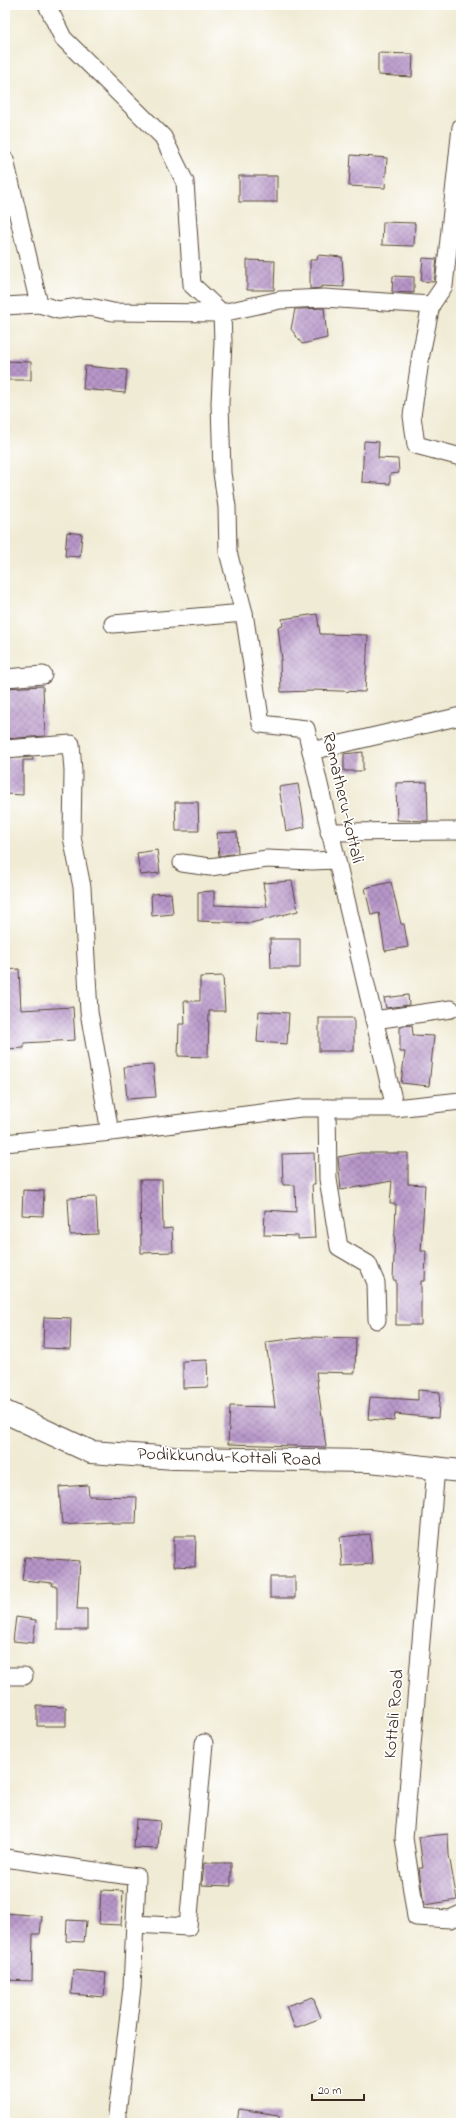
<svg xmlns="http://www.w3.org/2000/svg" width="466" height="2128" font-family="'Indie Flower',sans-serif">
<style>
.building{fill:url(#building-cross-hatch)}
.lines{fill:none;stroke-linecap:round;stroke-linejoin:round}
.street-casing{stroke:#564739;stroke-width:19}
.secondary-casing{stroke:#564739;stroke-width:24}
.street{stroke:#fff;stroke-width:17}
.secondary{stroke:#fff;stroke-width:22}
.labels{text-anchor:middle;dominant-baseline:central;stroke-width:3.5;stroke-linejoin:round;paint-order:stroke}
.street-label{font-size:18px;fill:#3b2a1e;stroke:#fff}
</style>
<defs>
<pattern id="building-cross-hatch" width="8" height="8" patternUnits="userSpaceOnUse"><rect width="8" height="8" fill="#b796c9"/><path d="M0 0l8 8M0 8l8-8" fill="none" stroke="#967ba3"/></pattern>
</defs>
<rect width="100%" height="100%" fill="#fff"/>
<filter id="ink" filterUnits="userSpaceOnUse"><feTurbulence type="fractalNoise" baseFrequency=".025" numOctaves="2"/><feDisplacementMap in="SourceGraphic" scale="8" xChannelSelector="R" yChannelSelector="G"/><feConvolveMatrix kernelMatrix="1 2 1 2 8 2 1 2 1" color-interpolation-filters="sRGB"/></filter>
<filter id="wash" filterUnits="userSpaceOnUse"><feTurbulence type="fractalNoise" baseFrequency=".012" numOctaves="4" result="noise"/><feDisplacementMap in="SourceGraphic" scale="16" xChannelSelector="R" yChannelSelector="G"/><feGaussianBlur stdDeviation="0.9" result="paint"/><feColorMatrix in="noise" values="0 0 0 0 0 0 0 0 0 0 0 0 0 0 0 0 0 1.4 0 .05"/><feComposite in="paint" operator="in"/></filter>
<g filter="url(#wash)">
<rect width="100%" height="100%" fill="#f0ebd4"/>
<g id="blocks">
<g class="building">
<path d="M378,53L413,54L412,77L378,75Z"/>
<path d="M351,155L387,158L385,188L349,186Z"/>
<rect x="239" y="176" width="38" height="26"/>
<path d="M383,222L415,223L414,246L382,245Z"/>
<path d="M318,255L342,257L344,287L321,286V288L310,289V260H317Z"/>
<path d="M423,258L437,259L434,282L421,281Z"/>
<path d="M247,260L275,261L274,290H247Z"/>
<path d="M393,276L414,277V293L392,292Z"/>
<path d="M324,308L327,338L302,344L291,329L295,309Z"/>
<path d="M5,361L31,362V380H5Z"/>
<path d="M85,366L127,370L125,393L83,389Z"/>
<path d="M364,441L379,442L378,458L398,459L399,473L390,474V484L362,482Z"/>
<path d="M67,532L82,534L80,557L65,556Z"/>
<path d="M317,614L320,634L368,635L365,692L313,690V691L281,692L280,660H282L278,627L283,626L282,619Z"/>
<path d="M43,686L45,736L5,739V688Z"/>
<path d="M363,752V771H344V754Z"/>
<path d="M33,757V760H23V795L5,794V759Z"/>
<path d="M427,782L428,821L397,820L396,783Z"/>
<path d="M298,784L305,827L286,831L279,787Z"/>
<path d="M175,802H198L199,831H176Z"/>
<path d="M237,832L238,853L219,856L217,833Z"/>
<path d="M157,850L160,873L140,875L137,853Z"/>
<path d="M292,881L298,911L251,923L198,921V892L214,891V905L267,907L263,883Z"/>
<path d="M391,882L401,924H404L408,947L385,951L379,913L371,915L365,888Z"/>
<path d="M171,893L173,914L152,916L151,894Z"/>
<path d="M270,939H300V968H271Z"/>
<path d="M19,969L21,1010L73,1007L75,1040L24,1043V1048L5,1049V970Z"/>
<path d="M223,976L225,1011H209L208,1057L178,1056L179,1024H185L184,1001H200V977Z"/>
<path d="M408,995L409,1005L386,1008L384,998Z"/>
<path d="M259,1011L289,1013L287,1044L257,1042Z"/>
<rect x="319" y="1018" width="35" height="33"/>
<path d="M412,1025L413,1035L434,1036L429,1086L401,1083L405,1052H400V1026Z"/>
<path d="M153,1065L156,1097L127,1099L124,1067Z"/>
<path d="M314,1153L315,1184H312L315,1238L298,1239V1236L264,1235L265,1210L296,1212L295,1185H283L282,1154Z"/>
<path d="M360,1153H408V1184L425,1185L421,1251H426L425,1281H421V1325H396V1280H393L396,1204H390L392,1181L341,1190L338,1157Z"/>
<path d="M140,1180H162L163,1229L172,1228L173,1252L141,1253Z"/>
<path d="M23,1190L44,1191L43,1216L22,1215Z"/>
<path d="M96,1197L98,1234L70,1235L68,1198Z"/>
<path d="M44,1317L71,1318L70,1349L43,1348Z"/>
<path d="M308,1337L356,1338L355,1373L316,1372L326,1447L228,1444L230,1406L275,1407L266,1342Z"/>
<path d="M207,1360L208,1387L183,1388V1361Z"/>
<path d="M418,1390L440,1392L438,1418L395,1414L394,1421L368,1419L370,1397L418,1400Z"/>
<path d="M88,1485L89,1496L137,1497L136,1524H112V1522L62,1525L59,1487Z"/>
<path d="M370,1534L372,1564L342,1566L340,1537Z"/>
<path d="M174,1536H196L195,1567L174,1566Z"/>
<path d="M25,1557L80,1561L77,1609H87V1630H57V1586H52L53,1583L22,1580Z"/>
<rect x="270" y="1577" width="25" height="21"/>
<path d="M16,1617L36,1620L33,1643L13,1641Z"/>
<path d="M37,1706L66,1707V1726H37Z"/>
<path d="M136,1819L160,1821L158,1849L134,1848Z"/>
<path d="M448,1834L449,1855L457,1900L424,1905L419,1868H423L419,1837Z"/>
<path d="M204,1863H231V1886L202,1885Z"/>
<path d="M101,1890L123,1891L121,1925L99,1924Z"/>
<path d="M5,1913L42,1916L40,1934H33L32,1981L5,1980Z"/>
<path d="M67,1920L86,1921L84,1942L66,1941Z"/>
<path d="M73,1970L106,1973L104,1997L71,1994Z"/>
<path d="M313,1997L321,2018L295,2028L286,2006Z"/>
<path d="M239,2109L279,2115V2123H237Z"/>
</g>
</g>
</g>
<g filter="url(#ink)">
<use href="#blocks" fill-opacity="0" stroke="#564739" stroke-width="1"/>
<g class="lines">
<g class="street-casing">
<g id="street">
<path d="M47,5L63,38L163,137L185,182L192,285L222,313L223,342L220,403L222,473L227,507L228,552L244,613"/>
<path d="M5,160L39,304"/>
<path d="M431,305L421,354L412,416L416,445L461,457"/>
<path d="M5,306L39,304L58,310L80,307L95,308L113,312L222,313L280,300L324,298L431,305L444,286L461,127"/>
<path d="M113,624L244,613L261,724L306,729L395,1108"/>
<path d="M5,678L43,675"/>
<path d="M5,749L71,744L73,771L72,837L82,887L89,1012L110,1132"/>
<path d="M311,751L461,716"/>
<path d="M329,832L461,831"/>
<path d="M182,863L210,867L267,859L312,861L336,860"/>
<path d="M374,1020L451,1009"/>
<path d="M327,1108L328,1179L339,1247L368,1264L376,1283L377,1320"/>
<path d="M5,1143L111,1132L301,1108H395L461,1101"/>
<path d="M436,1468L404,1838L416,1917L450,1919L461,1914"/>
<path d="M5,1676H24"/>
<path d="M5,1858L137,1877L132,1988L116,2123"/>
<path d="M135,1924L188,1927L204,1743"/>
</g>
</g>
<g class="secondary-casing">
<path id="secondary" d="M5,1412L91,1452L174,1458L370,1461L461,1471"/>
</g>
<use href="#street" class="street"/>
<use href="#secondary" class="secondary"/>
</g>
</g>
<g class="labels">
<g class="street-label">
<text transform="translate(342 798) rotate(77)">Ramatheru-kottali</text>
<text transform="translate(229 1458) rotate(2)">Podikkundu-Kottali Road</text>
<text transform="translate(395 1714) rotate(-85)">Kottali Road</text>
</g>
</g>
<rect width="466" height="2128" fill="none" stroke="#fff" stroke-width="20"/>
<path d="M312 2094v6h52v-6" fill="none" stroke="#3b2a1e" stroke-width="2"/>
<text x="318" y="2094" font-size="12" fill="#3b2a1e" stroke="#ffffff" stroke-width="3" paint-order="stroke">20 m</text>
</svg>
